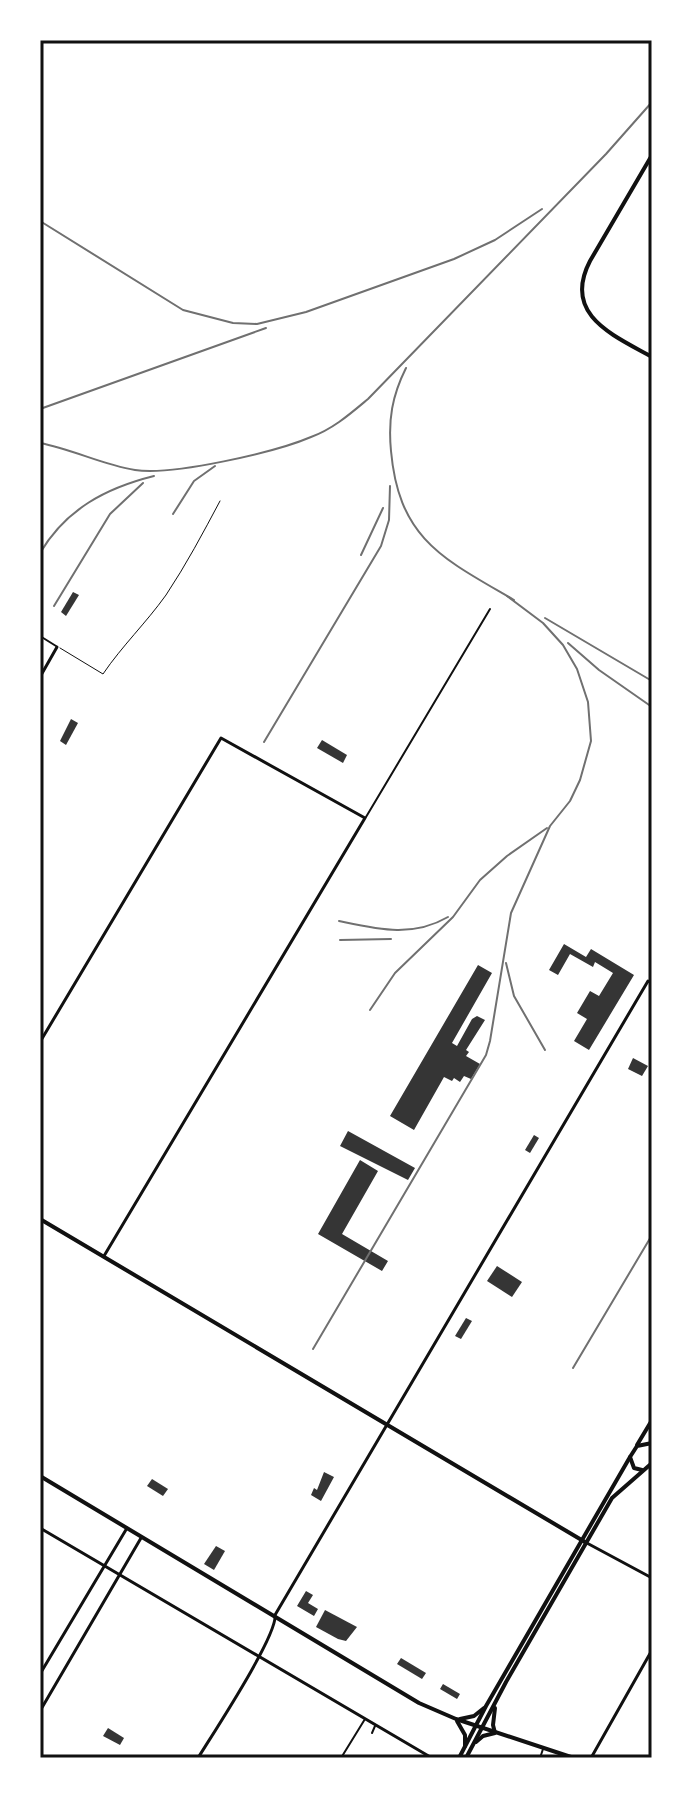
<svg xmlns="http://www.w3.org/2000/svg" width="692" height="1798" font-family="'Roboto Serif',serif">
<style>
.building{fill:#353535}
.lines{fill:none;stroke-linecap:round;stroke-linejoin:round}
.service{stroke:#111;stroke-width:1}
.minor{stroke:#111;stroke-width:2}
.tertiary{stroke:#111;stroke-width:3}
.secondary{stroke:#111;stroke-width:3}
.primary{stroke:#111;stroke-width:4}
.rail{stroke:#707070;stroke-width:2}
.neatline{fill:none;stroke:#111;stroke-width:3}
</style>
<rect width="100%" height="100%" fill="#fff"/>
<g class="building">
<path d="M73,592L79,595L66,616L61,612Z"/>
<path d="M71,719L78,723L66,745L60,741Z"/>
<path d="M322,740L347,755L343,763L317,748Z"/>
<path d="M564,944L586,957L591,949L634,975L589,1050L574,1041L587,1019L577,1013L590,991L599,996L613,973L595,962L593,967L570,954L558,975L549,970Z"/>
<path d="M478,965L492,973L452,1043L457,1046L472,1019L477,1016L485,1020L466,1050L469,1052L466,1056L480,1064L471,1079L464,1076L460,1082L454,1078L452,1081L444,1077L414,1130L390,1116Z"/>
<path d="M633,1058L648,1066L642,1076L628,1069Z"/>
<path d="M348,1131L415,1168L408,1180L340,1146Z"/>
<path d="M534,1135L539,1138L530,1153L525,1150Z"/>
<path d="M360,1160L378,1171L342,1234L388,1261L382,1271L318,1234Z"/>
<path d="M497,1266L522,1282L512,1297L487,1281Z"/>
<path d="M466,1318L472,1321L461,1339L455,1336Z"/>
<path d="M324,1472L334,1477L321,1501L311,1495L314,1488L317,1490Z"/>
<path d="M152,1479L168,1489L163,1496L147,1486Z"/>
<path d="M216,1546L225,1551L214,1570L204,1564Z"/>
<path d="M306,1591L313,1595L308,1603L318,1609L314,1616L297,1606Z"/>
<path d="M325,1610L357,1627L346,1641L338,1639L316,1627Z"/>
<path d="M401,1658L426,1673L422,1679L397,1664Z"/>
<path d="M443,1684L460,1694L457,1699L440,1689Z"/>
<path d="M108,1728L124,1738L120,1745L103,1736Z"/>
</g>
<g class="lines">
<path class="service" d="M60,648L103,674C122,646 146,623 166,595C186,565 203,533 220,501"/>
<g class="minor">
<path d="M40,636L56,646"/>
<path d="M366,817L490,609"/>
<path d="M372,1733L375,1726"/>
<path d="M341,1758L365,1719"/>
<path d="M540,1758L543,1749"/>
</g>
<g class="tertiary">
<path d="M40,677L57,647"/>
<path d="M40,1042L221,738L365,818L104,1256"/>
<path d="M585,1542L652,1578"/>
<path d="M591,1758L652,1650"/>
</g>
<g class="secondary">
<path d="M40,1528L432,1758"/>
<path d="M40,1674L127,1528"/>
<path d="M40,1711L141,1538"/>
<path d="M198,1758C212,1735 278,1635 275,1615L648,981L652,983"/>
</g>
<g class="primary">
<path d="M652,155L590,261C562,315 613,335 652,357"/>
<path d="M40,1219L585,1542"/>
<path d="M637,1445L652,1420"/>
<path d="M642,1470L634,1468L630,1457L637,1446L652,1443"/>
<path d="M40,1476L419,1703L456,1719L574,1758"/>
<path d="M460,1719L474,1716L484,1708"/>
<path d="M457,1721L465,1735V1746"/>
<path d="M476,1742L483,1736L495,1733L493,1725L495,1708"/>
<path d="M459,1758L486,1706L630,1457"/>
<path d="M466,1758L506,1682L612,1498L652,1463"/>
</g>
<g class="rail">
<path d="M40,221L183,310L233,323L257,324L306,312L454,259L495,240L542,209"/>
<path d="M406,368C392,396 388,420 391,451C399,540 444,559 514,600"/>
<path d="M40,409L266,328"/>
<path d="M40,443C72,449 103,465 135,470C172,476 276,452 311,437C333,429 350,414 368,399L606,154L652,102"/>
<path d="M173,514L194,481L215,466"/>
<path d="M40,553C66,509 106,488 154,476"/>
<path d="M361,555L383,508"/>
<path d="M54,606L110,514L143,483"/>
<path d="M545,618L652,681"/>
<path d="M568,643L599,670L652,707"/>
<path d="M264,742L381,546L389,520L390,486"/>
<path d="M339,921C377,929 412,938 448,917"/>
<path d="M340,940L391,939"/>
<path d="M506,963L514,996L545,1050"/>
<path d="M370,1010L395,973L453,917L480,880L507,856L547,828"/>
<path d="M313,1349L486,1055L490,1041L511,913L550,826L570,801L580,780L591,741L588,702L577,669L563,645L543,623L507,596"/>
<path d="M573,1368L652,1235"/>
</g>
</g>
<rect width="692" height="1798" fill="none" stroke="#ffffff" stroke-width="84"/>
<rect x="42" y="42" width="608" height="1714" class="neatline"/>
</svg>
